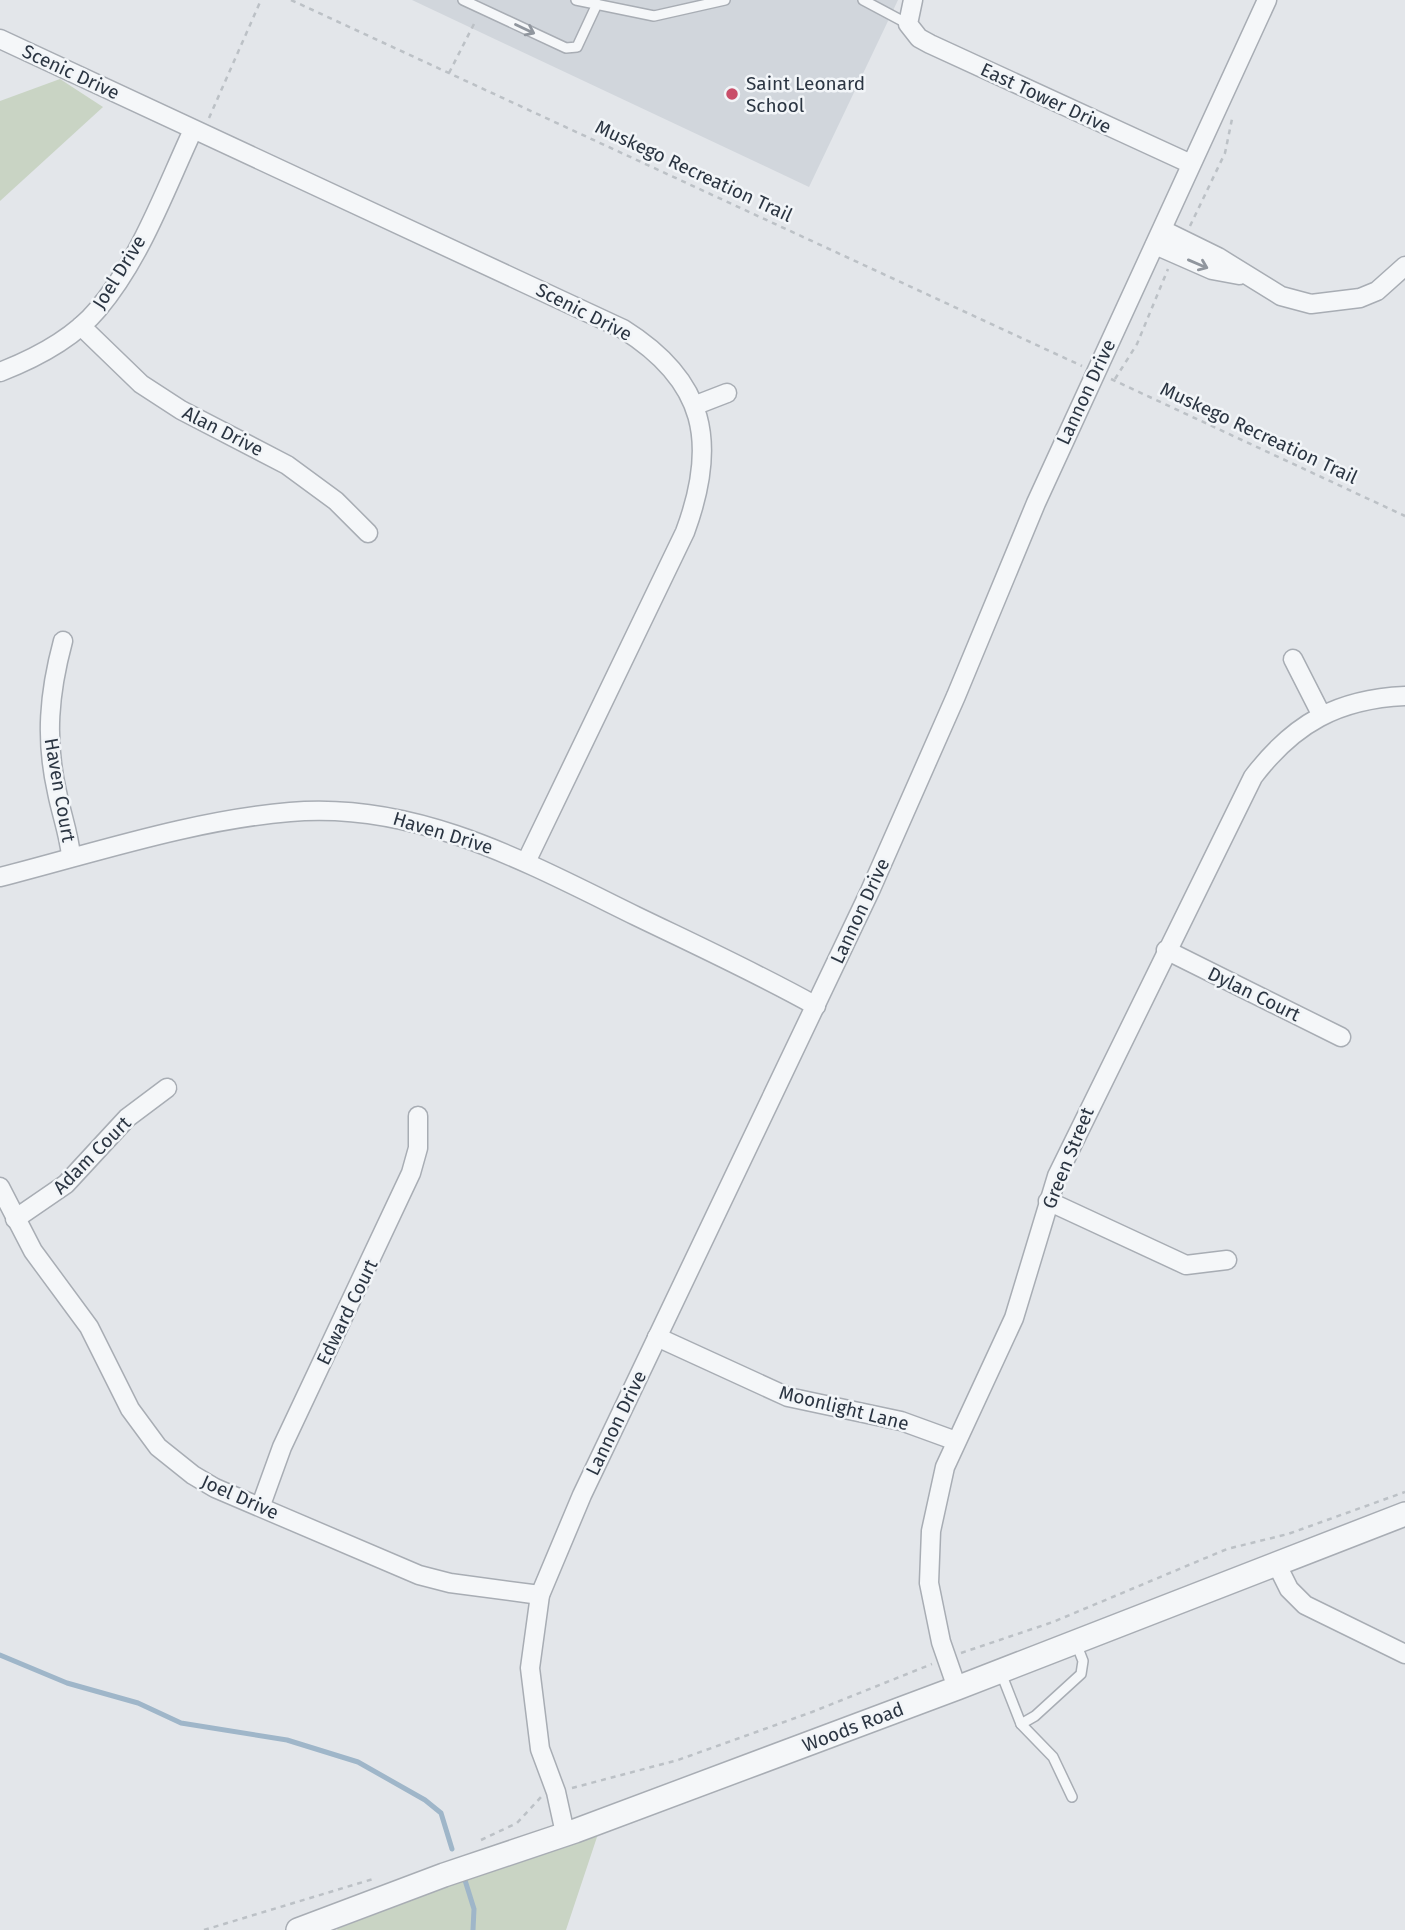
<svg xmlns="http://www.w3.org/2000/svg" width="1405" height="1930" font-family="'Fira Sans',sans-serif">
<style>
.built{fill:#d1d6dc}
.green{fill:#c9d4c4}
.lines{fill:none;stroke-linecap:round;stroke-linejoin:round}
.stream{stroke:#9fb6c9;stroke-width:5}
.service-casing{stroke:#a8adb4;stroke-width:12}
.minor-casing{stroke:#a8adb4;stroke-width:21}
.tertiary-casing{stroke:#a8adb4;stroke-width:26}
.path{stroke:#bcc1c6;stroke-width:2.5;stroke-dasharray:5 5;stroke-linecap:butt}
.service{stroke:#f5f7f9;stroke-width:9}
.minor{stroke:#f5f7f9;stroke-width:18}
.tertiary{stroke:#f5f7f9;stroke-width:23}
.oneway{stroke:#90969e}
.poi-dot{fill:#c94e69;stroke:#f2f5f8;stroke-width:2.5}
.labels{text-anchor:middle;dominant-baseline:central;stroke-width:5;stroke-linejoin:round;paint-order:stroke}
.street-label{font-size:19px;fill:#2b3542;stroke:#f2f5f8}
.poi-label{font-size:19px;fill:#2b3542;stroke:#f2f5f8;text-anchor:start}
</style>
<rect width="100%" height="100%" fill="#e3e6ea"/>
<path class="built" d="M412,0H898L809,187Z"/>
<g class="green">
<path d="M60,79L103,107L0,201V101Z"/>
<path d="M600,1828L566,1930H337L340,1922Z"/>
</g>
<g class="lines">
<g class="stream">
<path d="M0,1655L67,1683L138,1703L181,1723L287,1740L358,1762L425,1800L441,1813L452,1849"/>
<path d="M464,1877L474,1909L473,1930"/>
</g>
<g class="service-casing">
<g id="service">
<path d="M463,0L566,48L577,47L597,4"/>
<path d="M576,0L654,16L725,0"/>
<path d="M863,0L908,24"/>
<path d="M1001,1673L1021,1724L1053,1757L1072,1797"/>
<path d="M1021,1724L1035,1716L1081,1674L1083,1661L1076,1643"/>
</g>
</g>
<g class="minor-casing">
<g id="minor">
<path d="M913,0L908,24L919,38L930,44L1191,164"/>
<path d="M0,39L623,329C706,381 718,443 685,532L526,862"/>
<path d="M1163,230L1218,257L1281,296L1311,304L1360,298L1377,291L1405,266"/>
<path d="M1155,245L1212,270L1239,275"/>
<path d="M81,326L141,384L181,410L287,465L336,501L368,533"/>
<path d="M0,372C36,358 73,339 98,309C141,258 165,190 193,130"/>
<path d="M696,405L727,393"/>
<path d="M63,641C49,693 45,739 57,792C61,813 69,834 71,856"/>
<path d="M1293,659L1321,714"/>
<path d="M0,877C94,853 193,820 290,812C416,801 526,862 636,916C696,945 757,973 816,1006"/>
<path d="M1166,950L1341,1037"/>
<path d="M0,1187L33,1251L89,1327L130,1409L158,1447L193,1475L215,1488L419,1575L450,1583L540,1595"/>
<path d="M1048,1201L1186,1265L1227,1260"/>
<path d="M15,1219L66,1184L127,1118L167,1088"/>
<path d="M657,1337L788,1397L901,1421L956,1441"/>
<path d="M261,1505L282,1447L411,1173L418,1148V1116"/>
<path d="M1276,1563L1289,1589L1305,1605L1405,1654"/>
<path d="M957,1688L941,1642L929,1583L931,1531L945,1467L1014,1318L1057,1176L1253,777C1294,723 1338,699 1405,696"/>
<path d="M565,1833L556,1792L540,1749L530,1668L540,1595L582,1495L870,891L956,696L1036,503L1267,0"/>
</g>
</g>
<g class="tertiary-casing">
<path id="tertiary" d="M298,1930L444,1875L575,1831L957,1688L1405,1514"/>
</g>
<g class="path">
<path d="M291,0L1082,366"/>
<path d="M449,73L476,20"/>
<path d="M209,118L261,0"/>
<path d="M1190,226L1225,153L1232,119"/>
<path d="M1111,379L1405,516"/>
<path d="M1115,379L1137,344L1168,269"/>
<path d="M961,1653L1053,1622L1227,1549L1288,1534L1405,1492"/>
<path d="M572,1788L678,1760L812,1712L932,1664"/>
<path d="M481,1840L517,1823L542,1796"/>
<path d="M204,1930L373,1879"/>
</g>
<use href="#service" class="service"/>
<use href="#minor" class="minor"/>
<use href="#tertiary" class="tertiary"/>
</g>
<defs><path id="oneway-shaft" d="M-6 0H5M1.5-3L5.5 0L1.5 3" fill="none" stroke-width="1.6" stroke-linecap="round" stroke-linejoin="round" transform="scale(1.75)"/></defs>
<g class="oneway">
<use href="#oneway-shaft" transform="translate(525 29) rotate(25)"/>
<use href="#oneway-shaft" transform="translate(1198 264) rotate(23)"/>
</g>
<circle class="poi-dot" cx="732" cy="94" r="7"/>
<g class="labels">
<g class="street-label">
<text transform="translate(71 72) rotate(25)">Scenic Drive</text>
<text transform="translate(1046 98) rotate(25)">East Tower Drive</text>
<text transform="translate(694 171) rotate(25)">Muskego Recreation Trail</text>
<text transform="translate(119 272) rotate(-58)">Joel Drive</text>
<text transform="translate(584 312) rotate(27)">Scenic Drive</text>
<text transform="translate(1086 392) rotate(-65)">Lannon Drive</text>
<text transform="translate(223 431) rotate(27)">Alan Drive</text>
<text transform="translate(1259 433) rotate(25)">Muskego Recreation Trail</text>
<text transform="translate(60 790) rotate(80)">Haven Court</text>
<text transform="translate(443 833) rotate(17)">Haven Drive</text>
<text transform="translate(860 911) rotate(-65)">Lannon Drive</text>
<text transform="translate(1254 994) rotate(26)">Dylan Court</text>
<text transform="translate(92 1155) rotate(-45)">Adam Court</text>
<text transform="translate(1068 1158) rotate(-68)">Green Street</text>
<text transform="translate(347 1312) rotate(-64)">Edward Court</text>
<text transform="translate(844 1408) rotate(14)">Moonlight Lane</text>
<text transform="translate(616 1423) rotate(-64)">Lannon Drive</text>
<text transform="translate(240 1497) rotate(24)">Joel Drive</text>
<text transform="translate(853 1727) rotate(-21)">Woods Road</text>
</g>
<g class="poi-label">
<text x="746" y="83">Saint Leonard<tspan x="746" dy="22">School</tspan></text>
</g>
</g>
</svg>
